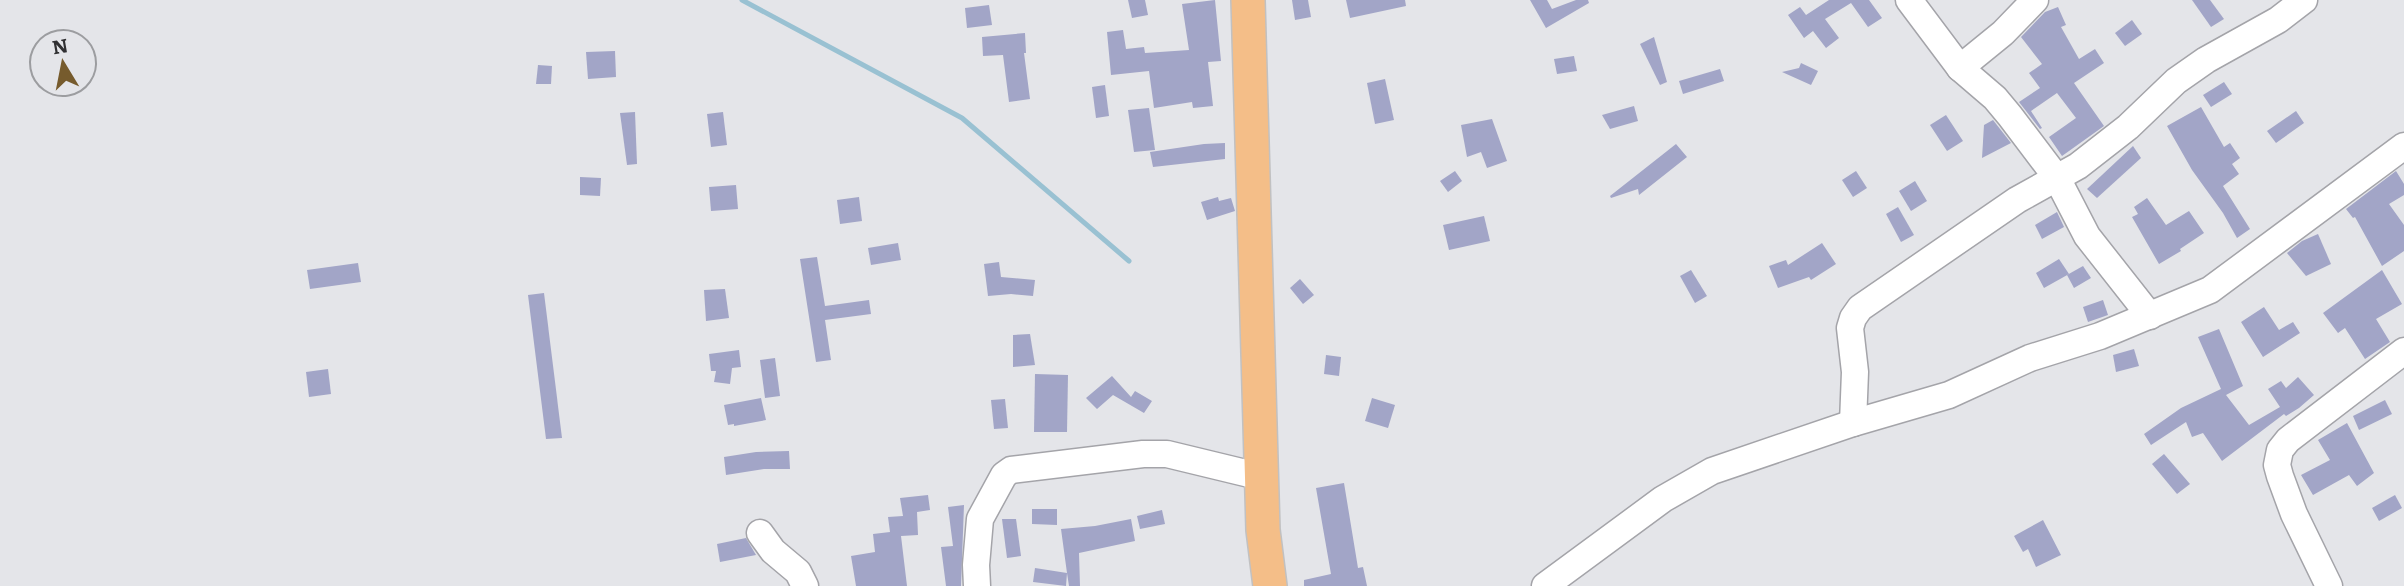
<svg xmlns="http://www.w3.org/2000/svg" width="2404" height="586" font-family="Literata,serif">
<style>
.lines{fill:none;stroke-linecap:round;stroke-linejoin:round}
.stream{stroke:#99c1d2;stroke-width:5}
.building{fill:#a2a5c7}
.minor-casing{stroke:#a4a4a9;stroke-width:29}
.major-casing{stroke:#c1c1c2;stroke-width:36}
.minor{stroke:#fff;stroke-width:26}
.major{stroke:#f4be88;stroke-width:33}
</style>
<rect width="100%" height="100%" fill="#e4e5e9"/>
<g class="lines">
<path class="stream" d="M742,0L962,118L1129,261"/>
</g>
<g class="building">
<path d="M1128,0H1145L1148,15L1132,18Z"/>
<path d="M1215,0L1221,61L1208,62L1213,106L1193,108L1192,102L1154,108L1149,71L1111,75L1107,32L1123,30L1126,49L1144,47L1145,53L1189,50L1182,4Z"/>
<path d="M1292,0H1308L1311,17L1295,20Z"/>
<path d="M1346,0H1405L1406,6L1350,18Z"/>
<path d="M1530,0H1547L1552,9L1576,0H1588L1589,3L1546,28Z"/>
<path d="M1829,0H1869L1882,18L1868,27L1851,3L1825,19L1839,38L1826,48L1813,31L1804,38L1788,15L1800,7L1806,15Z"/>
<path d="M2192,0H2210L2224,19L2211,27Z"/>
<path d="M989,5L992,25L967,28L965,8Z"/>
<path d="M2058,7L2066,25L2061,27L2079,59L2095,49L2104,63L2074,83L2104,126L2062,156L2049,137L2076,118L2057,93L2031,111L2042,128L2040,129L2019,102L2040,88L2029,73L2042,64L2021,37L2045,12Z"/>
<path d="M2132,20L2142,34L2125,46L2115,33Z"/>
<path d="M1025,33L1026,53H1024L1030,99L1009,102L1003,55L983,56L982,37Z"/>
<path d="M1654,37L1667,82L1660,85L1640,44Z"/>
<path d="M615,51L616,77L588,79L586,52Z"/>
<path d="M1574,56L1577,71L1557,74L1554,59Z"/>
<path d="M1801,63L1818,71L1811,85L1782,72L1799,68Z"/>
<path d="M538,65L552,66L551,84H536Z"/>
<path d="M1720,69L1724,81L1683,94L1679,81Z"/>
<path d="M1385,79L1394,120L1375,124L1367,83Z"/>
<path d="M2224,82L2232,94L2211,107L2203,95Z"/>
<path d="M1105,85L1109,116L1096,118L1092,87Z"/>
<path d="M1634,106L1638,121L1610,129L1602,115Z"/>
<path d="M2201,107L2224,147L2230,143L2240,158L2232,164L2239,174L2223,186L2250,229L2237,238L2223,213L2192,170L2167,126Z"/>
<path d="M1149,108L1155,150L1134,152L1128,110Z"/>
<path d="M2296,111L2304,123L2276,143L2267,131Z"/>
<path d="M635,112L637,164L627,165L620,113Z"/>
<path d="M723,112L727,145L711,147L707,114Z"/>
<path d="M1946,115L1963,141L1947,151L1930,125Z"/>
<path d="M1492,119L1507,161L1487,168L1481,152L1467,157L1461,125Z"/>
<path d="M1993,120L2011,143L1982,158L1984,125Z"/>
<path d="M1225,143V159L1153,167L1150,152L1204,144Z"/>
<path d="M1676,144L1687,157L1639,195L1638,189L1611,198L1610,196Z"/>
<path d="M2133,146L2141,158L2097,198L2087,189Z"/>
<path d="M1455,171L1462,181L1448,192L1440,181Z"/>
<path d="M1856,171L1867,188L1853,197L1842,180Z"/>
<path d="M2396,171L2404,184V195L2389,204L2404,225V251L2382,266L2355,217L2353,218L2346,209Z"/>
<path d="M580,177L601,178L600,196L580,195Z"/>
<path d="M1915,181L1927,201L1911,211L1899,191Z"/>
<path d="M736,185L738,209L711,211L709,187Z"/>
<path d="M859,197L862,221L840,224L837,200Z"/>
<path d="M1218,197L1219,201L1231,198L1235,211L1207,220L1201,202Z"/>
<path d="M2147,198L2166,225L2189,211L2204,233L2180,249L2181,251L2159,264L2132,217L2138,214L2134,207Z"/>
<path d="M1898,207L1914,235L1901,242L1886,214Z"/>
<path d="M2057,212L2064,227L2042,239L2035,225Z"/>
<path d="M1484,216L1490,241L1449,250L1443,225Z"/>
<path d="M2318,234L2331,264L2306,276L2287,253L2302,241Z"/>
<path d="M898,243L901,260L871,265L868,248Z"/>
<path d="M1822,243L1836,264L1811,280L1809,277L1778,288L1769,266L1786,260L1788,265Z"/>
<path d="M817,257L825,306L869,300L871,314L825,320L831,360L816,362L800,259Z"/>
<path d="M2059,259L2069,274L2044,288L2036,273Z"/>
<path d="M999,262L1001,277L1035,280L1033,296L1011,294L988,296L984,264Z"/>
<path d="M358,263L361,282L310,289L307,270Z"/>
<path d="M2083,266L2091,278L2074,288L2067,275Z"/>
<path d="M1691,270L1707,296L1695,303L1680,276Z"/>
<path d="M2382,270L2402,304L2376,319L2390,342L2365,359L2345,328L2338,333L2323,313Z"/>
<path d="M1300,279L1314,295L1303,304L1290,288Z"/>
<path d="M725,289L729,318L706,321L704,290Z"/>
<path d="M544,293L562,438L546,439L528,295Z"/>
<path d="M2103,300L2108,315L2088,322L2083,307Z"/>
<path d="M2264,307L2279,330L2293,322L2300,333L2263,357L2241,322Z"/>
<path d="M2219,329L2243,386L2226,395L2249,425L2280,407L2268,389L2281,381L2286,388L2298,377L2314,395L2299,408L2286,416L2284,414L2222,461L2203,433L2192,437L2186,422L2151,445L2144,434L2181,408L2221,389L2198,337Z"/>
<path d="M1030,334L1035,365L1013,367V335Z"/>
<path d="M2134,349L2139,366L2116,372L2113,355Z"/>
<path d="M739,350L741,367L732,368L730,384L714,382L716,371H711L709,354Z"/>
<path d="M1326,355L1341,357L1339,376L1324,374Z"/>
<path d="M775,358L780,396L765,398L760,360Z"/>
<path d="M328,369L331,394L309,397L306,372Z"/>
<path d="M1035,374L1068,375L1067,432H1034Z"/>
<path d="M1112,376L1131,397L1135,391L1152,401L1144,413L1113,395L1097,409L1086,398Z"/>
<path d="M761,398L766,420L734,426V424L728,425L724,405Z"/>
<path d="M1372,398L1395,405L1388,428L1365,421Z"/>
<path d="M1005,399L1008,428L994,429L991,400Z"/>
<path d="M2385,400L2392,414L2359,430L2353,416Z"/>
<path d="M2347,423L2374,473L2357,486L2349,475L2313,495L2301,475L2330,460L2318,440Z"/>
<path d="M789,451L790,469H764L726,475L724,457L756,452Z"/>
<path d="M2164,454L2190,484L2177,494L2152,464Z"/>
<path d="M1344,483L1358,568L1363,567L1367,586H1304V580L1331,574L1316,488Z"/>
<path d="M928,495L930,510L917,512L918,535L901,536L907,586H856L851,556L875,552L873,534L890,532L888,517L903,516L900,498Z"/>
<path d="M2395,495L2402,508L2379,521L2372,508Z"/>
<path d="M964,505L961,586H946L941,547L953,546L948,507Z"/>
<path d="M1032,509H1057V525L1032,524Z"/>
<path d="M1162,510L1165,524L1140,529L1137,516Z"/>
<path d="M1002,519H1016L1021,556L1007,558Z"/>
<path d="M1131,519L1135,541L1079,553L1080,586H1069L1067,573L1066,586L1033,582L1035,568L1067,573L1061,529L1095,526Z"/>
<path d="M2043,520L2061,555L2036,567L2028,549L2023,552L2014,536Z"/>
<path d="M746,538L756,555L720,562L717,544Z"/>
</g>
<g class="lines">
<g class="minor-casing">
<g id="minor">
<path d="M1909,0L1960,68L1995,98L2010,116L2057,178L2087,236L2150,316"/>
<path d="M1960,68L2003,33L2035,0"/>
<path d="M1853,423L1855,372L1850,328L1853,318L1860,308L2017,200L2078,166L2128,127L2176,81L2206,60L2278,20L2304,0"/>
<path d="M760,533L773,551L798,572L805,586"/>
<path d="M977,586L976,565L980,519L1004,475L1011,470L1143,454H1167L1262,477"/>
<path d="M1545,586L1663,499L1712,471L1853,423L1949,395L2030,358L2100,336L2210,290L2404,146"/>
<path d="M2329,586L2294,514L2280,476L2277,465L2280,450L2288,440L2404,351"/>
</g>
</g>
<g class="major-casing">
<path id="major" d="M1248,0L1263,530L1270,586"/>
</g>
<use href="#minor" class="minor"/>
<use href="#major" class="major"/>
</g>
<g transform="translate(63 63) rotate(350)"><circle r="33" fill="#e4e5e9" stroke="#9c9da0" stroke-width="2"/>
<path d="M0-5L12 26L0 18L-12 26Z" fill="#765b2d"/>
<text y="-10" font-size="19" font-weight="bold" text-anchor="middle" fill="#303032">N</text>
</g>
</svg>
